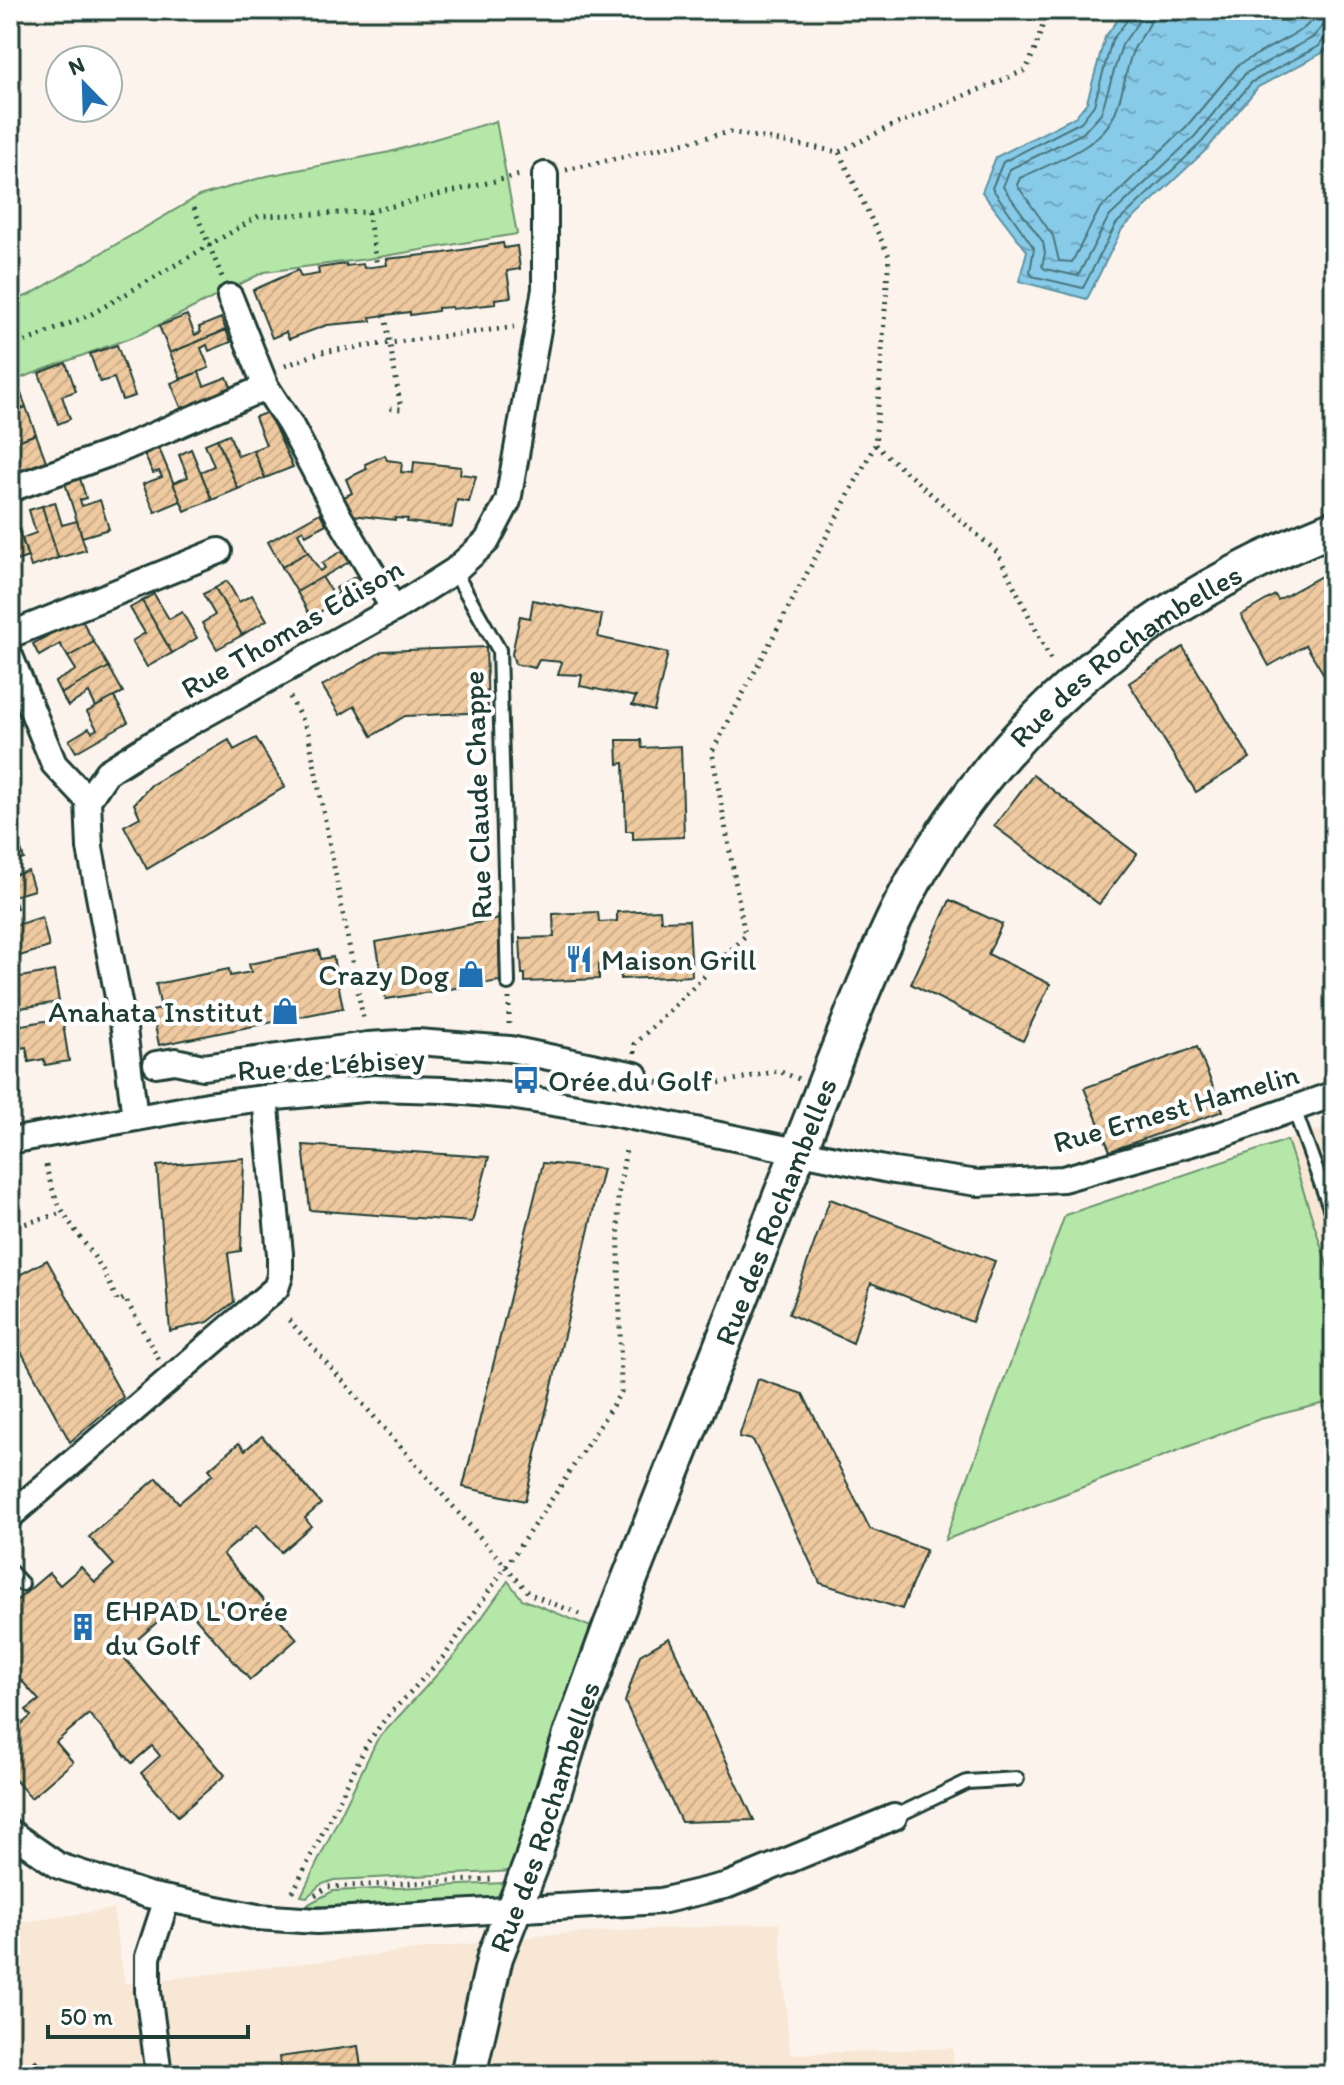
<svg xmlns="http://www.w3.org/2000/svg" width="1344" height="2085" font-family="Itim,sans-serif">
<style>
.built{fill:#f8e7d5}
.grass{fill:#b5e7a8;stroke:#6a926e;stroke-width:2}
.water{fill:url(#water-ripples);stroke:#5e92a1;stroke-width:2}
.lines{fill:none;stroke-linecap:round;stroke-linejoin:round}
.shore{stroke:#49767c;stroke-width:2}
.building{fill:url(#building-hatch);stroke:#1f3d34;stroke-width:2}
.lane-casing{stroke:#1f3d34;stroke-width:18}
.street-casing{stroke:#1f3d34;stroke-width:30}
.secondary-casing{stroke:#1f3d34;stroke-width:40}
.path{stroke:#1f3d34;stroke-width:5;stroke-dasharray:2 6;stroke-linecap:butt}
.lane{stroke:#fff;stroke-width:12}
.street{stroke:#fff;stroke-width:24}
.secondary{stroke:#fff;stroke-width:34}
.labels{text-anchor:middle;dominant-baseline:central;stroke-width:8;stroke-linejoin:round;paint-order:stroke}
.street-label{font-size:30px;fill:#1f3d34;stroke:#fff}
.poi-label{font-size:30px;fill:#1f3d34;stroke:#fff;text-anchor:start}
</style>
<defs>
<pattern id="water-ripples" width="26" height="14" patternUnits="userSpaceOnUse" patternTransform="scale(2)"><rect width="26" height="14" fill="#88cbe9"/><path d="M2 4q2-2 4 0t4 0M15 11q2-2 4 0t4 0" fill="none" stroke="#6fa6be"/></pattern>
<pattern id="building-hatch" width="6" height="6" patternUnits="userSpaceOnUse" patternTransform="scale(2)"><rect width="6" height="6" fill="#efc99f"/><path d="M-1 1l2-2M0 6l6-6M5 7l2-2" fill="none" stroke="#ccae8a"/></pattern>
</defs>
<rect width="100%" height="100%" fill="#fcf4ec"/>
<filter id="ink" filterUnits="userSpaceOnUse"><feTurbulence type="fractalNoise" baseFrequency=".0125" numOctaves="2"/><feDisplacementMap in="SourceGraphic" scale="16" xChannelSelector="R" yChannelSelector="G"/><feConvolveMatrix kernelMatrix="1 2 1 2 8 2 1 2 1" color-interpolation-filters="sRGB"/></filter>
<g filter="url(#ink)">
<g class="built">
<path d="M1334,1125V1286L1287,1140Z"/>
<path d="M113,1909L125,1984L543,1935L779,1923L790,2054L953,2048L954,2075H10V1924Z"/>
</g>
<g class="grass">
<path d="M496,121L517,234L367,259L264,272L141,334L10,382V303L31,294L199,196L267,176L390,152Z"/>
<path d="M1287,1140L1334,1286V1401L1260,1419L945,1540L1065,1215Z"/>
<path d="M508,1581L522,1599L596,1629L516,1871L334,1880L320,1885L307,1897L301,1896L377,1740L455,1655Z"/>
<path d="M504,1883L513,1885L505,1894L491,1899L303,1907L333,1891Z"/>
</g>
<path class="water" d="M1125,10H1334V35L1326,51L1258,87L1208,148L1122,229L1087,299L1019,281L1027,251L982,192L996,157L1075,117L1087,102L1105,37Z"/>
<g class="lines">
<g class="shore">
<path d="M1131,10L1129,18L1112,40L1094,105L1081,122L1003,162L992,188L1034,248L1030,272L1032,276L1083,288L1116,224L1202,142L1252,82L1319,46L1326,36L1334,34"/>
<path d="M1141,10L1139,21L1122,45L1101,113L1083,133L1010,169L1003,187L1043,242L1045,253L1042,266L1045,269L1078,276L1108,218L1195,136L1246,73L1312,38L1323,26L1334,24"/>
<path d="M1153,10C1152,29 1138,37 1132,53C1125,73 1123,94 1115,113C1100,149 1052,162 1020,178L1017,185L1053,236L1059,261L1072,262L1099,210L1186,127L1238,65L1303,29L1317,16L1334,12"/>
</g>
</g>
<g class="building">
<path d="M503,243L504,248L517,246L520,269L507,271L511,297L495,299V304L452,309V307L438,308V311L410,315V312L370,317L371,321L327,325L289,339L286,332L272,338L253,290L298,270L301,277L319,274L318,268L346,264V266L363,264L364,268L387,265L386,259L444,253Z"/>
<path d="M187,315L195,335L201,332L199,327L221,318L226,330L170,353L159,326Z"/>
<path d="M226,330L231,342L209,351L207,345L201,348L209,368L181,379L170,353Z"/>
<path d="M117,345L135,396L122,400L114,378L100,382L90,354Z"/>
<path d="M66,363L76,391L62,396L70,419L58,424L39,373Z"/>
<path d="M199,372L204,386L227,377L232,389L182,410L171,383Z"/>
<path d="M16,380L26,407L10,413V383Z"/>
<path d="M26,407L36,434L10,444V413Z"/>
<path d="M268,412L293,467L265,478L253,450L266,445L255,417Z"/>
<path d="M36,434L46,461L10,474V460L12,459L10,444Z"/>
<path d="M229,434L238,456L253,450L265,478L238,489L217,439Z"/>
<path d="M217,439L238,489L212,500L200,472L214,466L205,444Z"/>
<path d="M158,446L181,501L155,512L143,484L162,477L159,471L153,473L143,452Z"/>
<path d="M191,449L212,500L185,511L173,483L188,477L179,455Z"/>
<path d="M385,455L387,460L402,462L401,472L413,473L414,462L461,467L460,474L476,476L469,502L457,500L452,527L407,522L408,519L395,518V520L352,515L344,497L352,493L346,479L367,469L365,464Z"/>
<path d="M79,475L86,498L80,500L82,506L100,500L109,529L82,537L64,480Z"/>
<path d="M55,502L62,525L77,521L86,550L58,558L42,506Z"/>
<path d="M10,506L28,557L10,563Z"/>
<path d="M42,506L58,558L31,567L22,538L36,533L29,510Z"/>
<path d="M320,513L326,524L306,535L303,530L298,533L308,552L282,567L268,542Z"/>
<path d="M342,551L349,562L297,592L282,567L308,552L320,571L325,568L322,563Z"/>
<path d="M1334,569V691L1306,645L1269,666L1241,615L1275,595L1278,600Z"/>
<path d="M356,576L363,587L311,617L297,592L322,577L334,596L339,593L336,588Z"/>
<path d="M227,581L239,602L252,595L267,620L242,635L215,588Z"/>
<path d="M215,588L242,635L217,649L202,623L215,615L203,594Z"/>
<path d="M154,594L169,619L182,612L197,638L172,653L142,601Z"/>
<path d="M533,600L602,615L598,637L668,653L654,711L632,705L636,697L580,686L582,675L558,674L562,662L539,660L535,668L515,664L512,654L520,616L530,618Z"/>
<path d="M142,601L172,653L147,667L132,641L145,633L130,608Z"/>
<path d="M80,617L94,642L68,657L60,644L39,656L33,644Z"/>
<path d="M94,642L109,667L61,694L55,682L76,670L68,657Z"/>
<path d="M486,647L488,712L405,716L372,736L355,706L340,715L322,686L383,651Z"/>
<path d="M1183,647L1250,758L1196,792L1129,683Z"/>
<path d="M109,667L123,692L96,707L89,693L68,706L61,694Z"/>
<path d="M114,697L128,722L76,752L69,740L89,728L92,732L97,729L87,712Z"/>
<path d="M256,738L285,787L147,869L124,826L140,817L134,804L151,785L229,740L234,750Z"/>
<path d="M617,740H641L642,748L681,746L684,837L633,839V831H626L624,763L618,764Z"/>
<path d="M1033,775L1137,854L1099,904L994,826Z"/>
<path d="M13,826L24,859L10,863V827Z"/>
<path d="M28,871L34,890L13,896L17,908L10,910V876Z"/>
<path d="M950,900L1002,924L988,954L1050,984L1023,1041L911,984Z"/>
<path d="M660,910L661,921L689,920L692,976L621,979L620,964L599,965V979L525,982V974H522L520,938L554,937L553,914L598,912L599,922L617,921V912Z"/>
<path d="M42,917L49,947L13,958L10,948V927Z"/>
<path d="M499,919L500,981L386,999L376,942Z"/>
<path d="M319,950L321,959L333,957L343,1008L159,1045L152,1011L161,1009L156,984L229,969L230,976L251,972L249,964Z"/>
<path d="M54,971L59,1002L20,1008L15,978Z"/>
<path d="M62,1018L69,1061L45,1065L44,1059L29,1062L26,1047L10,1050V1027Z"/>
<path d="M1197,1047L1223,1111L1110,1151L1084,1088Z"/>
<path d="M303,1145L489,1157L472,1222L310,1210Z"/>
<path d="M244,1158L241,1251L228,1253L234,1302L208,1322L170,1331L157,1166Z"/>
<path d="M543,1163L603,1169L525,1501L463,1487Z"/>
<path d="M830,1199L995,1261L972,1322L871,1283L853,1343L789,1314Z"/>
<path d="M47,1260L123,1397L70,1442L10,1331V1280Z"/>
<path d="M758,1379L803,1394L870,1529L926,1550L902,1609L820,1583L753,1440L739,1437Z"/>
<path d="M262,1436L321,1504L305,1518L311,1526L281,1552L257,1525L223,1554L297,1639L250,1680L181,1601L121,1654L225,1775L178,1816L141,1773L160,1756L152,1746L132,1763L89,1714L56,1742L73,1762L31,1798L10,1774V1734L31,1716L26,1710L39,1700L22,1681L10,1691V1632L15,1628L10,1621V1606L49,1573L60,1585L81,1567L95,1582L114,1565L89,1537L157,1478L179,1503L213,1474L209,1469L239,1443L245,1450Z"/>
<path d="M669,1638L754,1820L681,1822L625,1702L640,1655Z"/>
<path d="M358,2046L362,2075H282L279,2057Z"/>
<path d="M36,2060L48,2075H17Z"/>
<rect x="768" y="2072" width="24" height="3"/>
</g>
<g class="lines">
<g class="lane-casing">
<g id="lane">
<path d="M454,571L499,650L508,983"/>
<path d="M1294,1109L1334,1219"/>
<path d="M10,1571L22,1584"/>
<path d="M894,1817L967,1782L1017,1779"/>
</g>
</g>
<g class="street-casing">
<g id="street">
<path d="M230,297L266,387L290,424L338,515L394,609"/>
<path d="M10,489L117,451L266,387"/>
<path d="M10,635L219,551"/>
<path d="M10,656L54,764L88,800"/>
<path d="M156,1064L175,1061L203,1067L368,1045L417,1042L510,1049L635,1075"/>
<path d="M135,1118L124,1029L90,848L88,800L107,772L150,745L394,609L454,571L487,541L508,501L545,289V175"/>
<path d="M10,1141L208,1105L265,1098L375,1088L443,1090L510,1096L608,1112L894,1171L978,1183L1063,1179L1217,1136L1334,1094"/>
<path d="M10,1516L276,1288L280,1276V1254L265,1098"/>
<path d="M10,1832L59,1866L148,1895L257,1917L317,1921L661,1901L728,1885L894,1817"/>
<path d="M159,2075L148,1992V1957L167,1899"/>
</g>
</g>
<g class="secondary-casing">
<g id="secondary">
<path id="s1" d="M468,2075L495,1957L532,1862L571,1735L611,1626L854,1011C873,966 891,921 915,879C1012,710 1155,599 1334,528"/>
</g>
</g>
<g class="path">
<path d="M566,170L730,132L839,152L885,129L1026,70L1036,47L1047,10"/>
<path d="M194,208L222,277"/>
<path d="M368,212L377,266"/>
<path d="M385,315L401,409L386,408"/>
<path d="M10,348L90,315L259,216L368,212L520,175"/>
<path d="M285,366L321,352L514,327"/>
<path d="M875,445L997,552L1053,664"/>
<path d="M290,697L308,732L364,1023"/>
<path d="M509,998V1024"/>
<path d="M635,1053V1044L745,936L712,752L875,445L889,256L839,152"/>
<path d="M657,1082L684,1090L778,1071L799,1079"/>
<path d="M46,1165C56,1215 77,1228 102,1269C108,1279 113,1291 118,1302L125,1298L159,1360"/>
<path d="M10,1228L62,1213"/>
<path d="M289,1320L530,1594L584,1616"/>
<path d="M293,1892L368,1742L386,1718L446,1654L558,1490L621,1392L618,1195L626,1150"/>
<path d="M315,1895L328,1887L495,1879"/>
</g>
<use href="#lane" class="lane"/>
<use href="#street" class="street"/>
<use href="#secondary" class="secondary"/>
</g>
</g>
<defs>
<g id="restaurant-bare" transform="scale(2.16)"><path d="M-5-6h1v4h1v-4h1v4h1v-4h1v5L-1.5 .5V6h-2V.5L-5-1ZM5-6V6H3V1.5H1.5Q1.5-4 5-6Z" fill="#1f6fb2" stroke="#fff" stroke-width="2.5" paint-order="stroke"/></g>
<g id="shop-bare" transform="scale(2.16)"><path d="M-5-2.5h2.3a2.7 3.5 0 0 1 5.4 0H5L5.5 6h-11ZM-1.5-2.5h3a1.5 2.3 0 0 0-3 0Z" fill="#1f6fb2" stroke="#fff" stroke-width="2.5" paint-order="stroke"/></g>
<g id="bus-bare" transform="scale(2.16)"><path d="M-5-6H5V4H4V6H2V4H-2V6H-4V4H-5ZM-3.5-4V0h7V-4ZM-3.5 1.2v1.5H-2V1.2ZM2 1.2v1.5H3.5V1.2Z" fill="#1f6fb2" stroke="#fff" stroke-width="2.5" paint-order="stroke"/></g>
<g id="building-bare" transform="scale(2.16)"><path d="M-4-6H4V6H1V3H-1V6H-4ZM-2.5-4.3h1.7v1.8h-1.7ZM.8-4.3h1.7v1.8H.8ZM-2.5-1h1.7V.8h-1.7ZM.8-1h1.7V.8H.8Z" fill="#1f6fb2" stroke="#fff" stroke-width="2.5" paint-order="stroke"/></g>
</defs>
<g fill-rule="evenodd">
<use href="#restaurant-bare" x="579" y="959"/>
<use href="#shop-bare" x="471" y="974"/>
<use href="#shop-bare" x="285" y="1011"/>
<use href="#bus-bare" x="526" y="1080"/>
<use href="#building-bare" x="83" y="1627"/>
</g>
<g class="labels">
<g class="street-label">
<text transform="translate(292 628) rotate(-30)">Rue Thomas Edison</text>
<text stroke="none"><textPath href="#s1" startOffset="1590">Rue des Rochambelles</textPath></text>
<text transform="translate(477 795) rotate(-92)">Rue Claude Chappe</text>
<text transform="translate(331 1064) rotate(-4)">Rue de Lébisey</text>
<text transform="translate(1176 1108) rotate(-16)">Rue Ernest Hamelin</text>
<text stroke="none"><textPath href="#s1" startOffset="918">Rue des Rochambelles</textPath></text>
<text stroke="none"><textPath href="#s1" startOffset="270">Rue des Rochambelles</textPath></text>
</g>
<g class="poi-label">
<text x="601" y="959">Maison Grill</text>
<text x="449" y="974" text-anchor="end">Crazy Dog</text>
<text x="263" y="1011" text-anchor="end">Anahata Institut</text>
<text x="548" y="1080">Orée du Golf</text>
<text x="105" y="1610">EHPAD L'Orée<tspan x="105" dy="34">du Golf</tspan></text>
</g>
</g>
<rect width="1344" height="2085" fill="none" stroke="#fff" stroke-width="40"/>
<rect x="20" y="20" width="1304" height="2045" fill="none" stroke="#1f3d34" stroke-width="3" filter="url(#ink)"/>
<g transform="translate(84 84) rotate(337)"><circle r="38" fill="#ffffff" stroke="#a5b1ae" stroke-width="2"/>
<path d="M0-6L14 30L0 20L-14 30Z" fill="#1f6fb2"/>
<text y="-12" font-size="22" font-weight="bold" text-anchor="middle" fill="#1f3d34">N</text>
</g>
<path d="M48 2025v12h200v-12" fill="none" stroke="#1f3d34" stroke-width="4"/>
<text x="60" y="2025" font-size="24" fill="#1f3d34" stroke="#ffffff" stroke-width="6" paint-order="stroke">50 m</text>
</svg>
